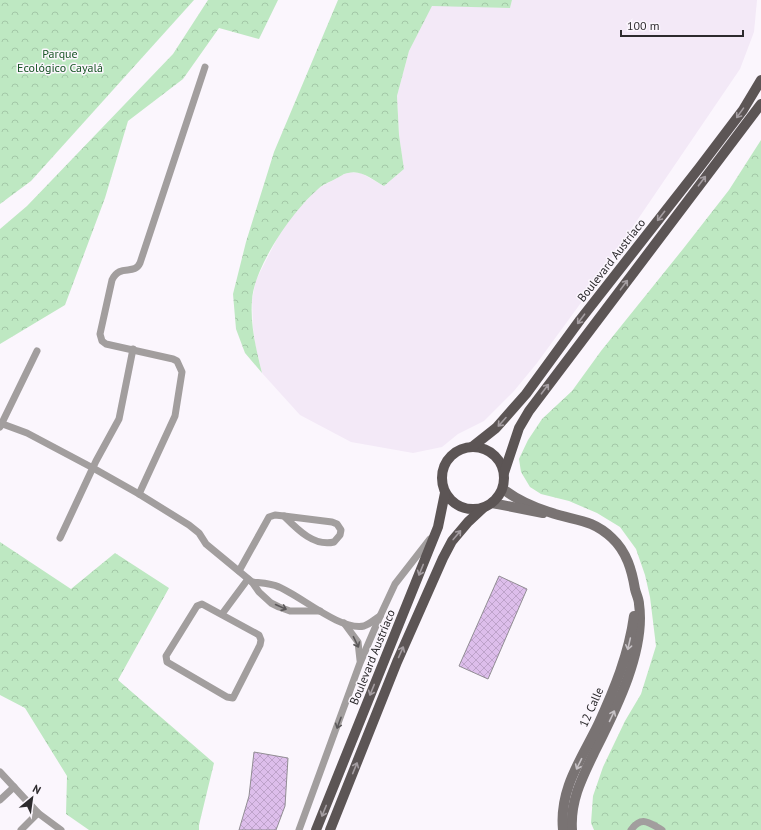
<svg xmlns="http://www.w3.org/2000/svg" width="761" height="830" font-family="'PT Sans',sans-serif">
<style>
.built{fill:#f3e9f7}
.forest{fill:url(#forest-crowns)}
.building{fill:url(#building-cross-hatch);stroke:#918d93}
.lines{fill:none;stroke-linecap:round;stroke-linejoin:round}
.street{stroke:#a29e9e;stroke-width:7}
.secondary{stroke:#797373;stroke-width:10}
.primary{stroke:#5c5555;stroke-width:10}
.oneway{stroke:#a49da1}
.oneway2{stroke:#5b585a}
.oneway3{stroke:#c7c2c6}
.labels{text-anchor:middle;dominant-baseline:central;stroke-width:3;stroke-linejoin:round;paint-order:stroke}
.park-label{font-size:12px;fill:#175524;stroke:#fbf6fd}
.street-label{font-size:12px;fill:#2c2a2d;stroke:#fbf6fd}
</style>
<defs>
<pattern id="forest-crowns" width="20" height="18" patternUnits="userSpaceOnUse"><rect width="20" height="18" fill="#bee8c2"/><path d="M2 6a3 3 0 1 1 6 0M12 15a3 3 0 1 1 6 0" fill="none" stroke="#a3c7a7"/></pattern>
<pattern id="building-cross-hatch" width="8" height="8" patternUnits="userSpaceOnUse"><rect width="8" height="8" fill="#ddbeeb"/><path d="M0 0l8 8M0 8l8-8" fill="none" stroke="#bea3ca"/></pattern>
</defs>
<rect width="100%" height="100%" fill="#fbf6fd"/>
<path class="built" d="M512,0H757L754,32L740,69L583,300L537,363L514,391L484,421L458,434L442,447L413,453L351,442L300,415L262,373L255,344L253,328L252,300L256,280L280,233L293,215L317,189L348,172L361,173L384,186L404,169L399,135L397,96L409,51L432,5L510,8Z"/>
<g class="forest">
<path d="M0,0H194L31,181L0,204Z"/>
<path d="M208,0H278L259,39L219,28L183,79L128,121L105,198L65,305L0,344V229L27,206L173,54Z"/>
<path d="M338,0H512L510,8L432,6L409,51L397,96L399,135L404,169L384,186C373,180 361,169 348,173C344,173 340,177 337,178C330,182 321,185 316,191C292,212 254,267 252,300C250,324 256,349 262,373L245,353L236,329L233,294L246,242L274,152Z"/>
<path d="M761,140V830H594L591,823L593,796L603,767L625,721L641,694L656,646L650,597L645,575L636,549L620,527L597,513L569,501L541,494L530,487L521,472L519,459L528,440L542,419L572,391L601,351L683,249L729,190Z"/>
<path d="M0,542L71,589L115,553L169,588L118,680L214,763L199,825V830H89L66,814L67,776L25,708L0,695Z"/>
</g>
<g class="building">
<path d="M499,576L527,589L488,679L459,666Z"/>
<path d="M254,752L288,758L285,806L276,830H239L249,796Z"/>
</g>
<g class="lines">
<g class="street">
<path d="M0,423L27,433L93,468L139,494L189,525L199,533L206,544L252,582L259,592L271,603L279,607L290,611H320"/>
<path d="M0,427L37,351"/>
<path d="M139,494L175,416L182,372L177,361L173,359L106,344L102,341L100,334L112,280C120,263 134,276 140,263L205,67"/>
<path d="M284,516L332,522L337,524L341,530L340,535L334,542C314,547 297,529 284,516Z"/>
<path d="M60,538L96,461L119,419L133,349"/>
<path d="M239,571L269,517L275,515L284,516"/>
<path d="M252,582C261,583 271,583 279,587C301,596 340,631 364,626C370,624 375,619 380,616"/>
<path d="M202,604L259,635L261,640L260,645L233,698L227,697L167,662L166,656L197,606Z"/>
<path d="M222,614L248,579"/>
<path d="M344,623L358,642L360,660"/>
<path d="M0,772L38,813L61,830"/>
<path d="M0,800L14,787"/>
<path d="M21,830L38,813"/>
<path d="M299,830L360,663L381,614L395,584L430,539"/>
<path d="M631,830C642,815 649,823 662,830"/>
</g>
<g class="secondary">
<path d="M503,489C516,499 533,507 549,512C574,521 591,518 612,538C627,552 632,571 635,589C636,594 639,599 639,604C646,651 615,711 594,753C582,778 570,801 572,830"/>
<path d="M492,503L543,513"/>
<path d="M563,830C559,789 581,760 598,725C614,690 629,654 634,616"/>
</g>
<g class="primary">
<circle cx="473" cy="478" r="31"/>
<path d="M472,447L496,428L526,394L580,320L699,168L743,110L761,80"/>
<path d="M504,473L519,428L529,411L761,104"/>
<path d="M316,830L438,527L445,493"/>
<path d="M330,830L397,662L443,558L452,541L468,522L483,508"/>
</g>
</g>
<defs><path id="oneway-shaft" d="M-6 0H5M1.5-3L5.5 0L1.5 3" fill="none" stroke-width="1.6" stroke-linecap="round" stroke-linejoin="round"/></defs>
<g class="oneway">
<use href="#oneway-shaft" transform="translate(740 113) rotate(126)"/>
<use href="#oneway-shaft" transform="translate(702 181) rotate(-53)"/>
<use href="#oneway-shaft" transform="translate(661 216) rotate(128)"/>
<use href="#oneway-shaft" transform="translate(624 285) rotate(-53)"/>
<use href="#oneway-shaft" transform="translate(581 319) rotate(127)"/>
<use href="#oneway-shaft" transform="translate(545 389) rotate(-53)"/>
<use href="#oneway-shaft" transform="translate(502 422) rotate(132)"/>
<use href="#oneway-shaft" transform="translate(457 535) rotate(-50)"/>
<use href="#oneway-shaft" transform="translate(421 570) rotate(112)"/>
<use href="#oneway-shaft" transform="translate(401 652) rotate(-66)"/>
<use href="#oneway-shaft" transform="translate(372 690) rotate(112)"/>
<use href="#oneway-shaft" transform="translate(355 768) rotate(-68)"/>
<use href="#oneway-shaft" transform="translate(324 811) rotate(112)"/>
</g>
<g class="oneway2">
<use href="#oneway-shaft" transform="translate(281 607) rotate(24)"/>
<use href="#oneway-shaft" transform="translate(356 642) rotate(64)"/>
<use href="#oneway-shaft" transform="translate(339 723) rotate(110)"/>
</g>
<g class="oneway3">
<use href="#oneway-shaft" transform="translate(629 644) rotate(103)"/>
<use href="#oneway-shaft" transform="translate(612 716) rotate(-65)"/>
<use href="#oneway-shaft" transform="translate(579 764) rotate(116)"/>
</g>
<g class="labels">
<g class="park-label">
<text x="60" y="53">Parque<tspan x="60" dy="14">Ecológico Cayalá</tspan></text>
</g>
<g class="street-label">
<text transform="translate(611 260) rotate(-52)">Boulevard Austríaco</text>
<text transform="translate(372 657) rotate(-68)">Boulevard Austríaco</text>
<text transform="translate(591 707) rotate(-66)">12 Calle</text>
</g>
</g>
<g transform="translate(32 798) rotate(29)" stroke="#fbf6fd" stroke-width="3" paint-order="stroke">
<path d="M0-3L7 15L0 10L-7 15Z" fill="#2c2a2d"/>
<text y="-6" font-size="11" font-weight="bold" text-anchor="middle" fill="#2c2a2d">N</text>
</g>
<path d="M621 30v6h122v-6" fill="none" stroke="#2c2a2d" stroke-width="2"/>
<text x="627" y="30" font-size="12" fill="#2c2a2d" stroke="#fbf6fd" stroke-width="3" paint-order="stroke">100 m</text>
</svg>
